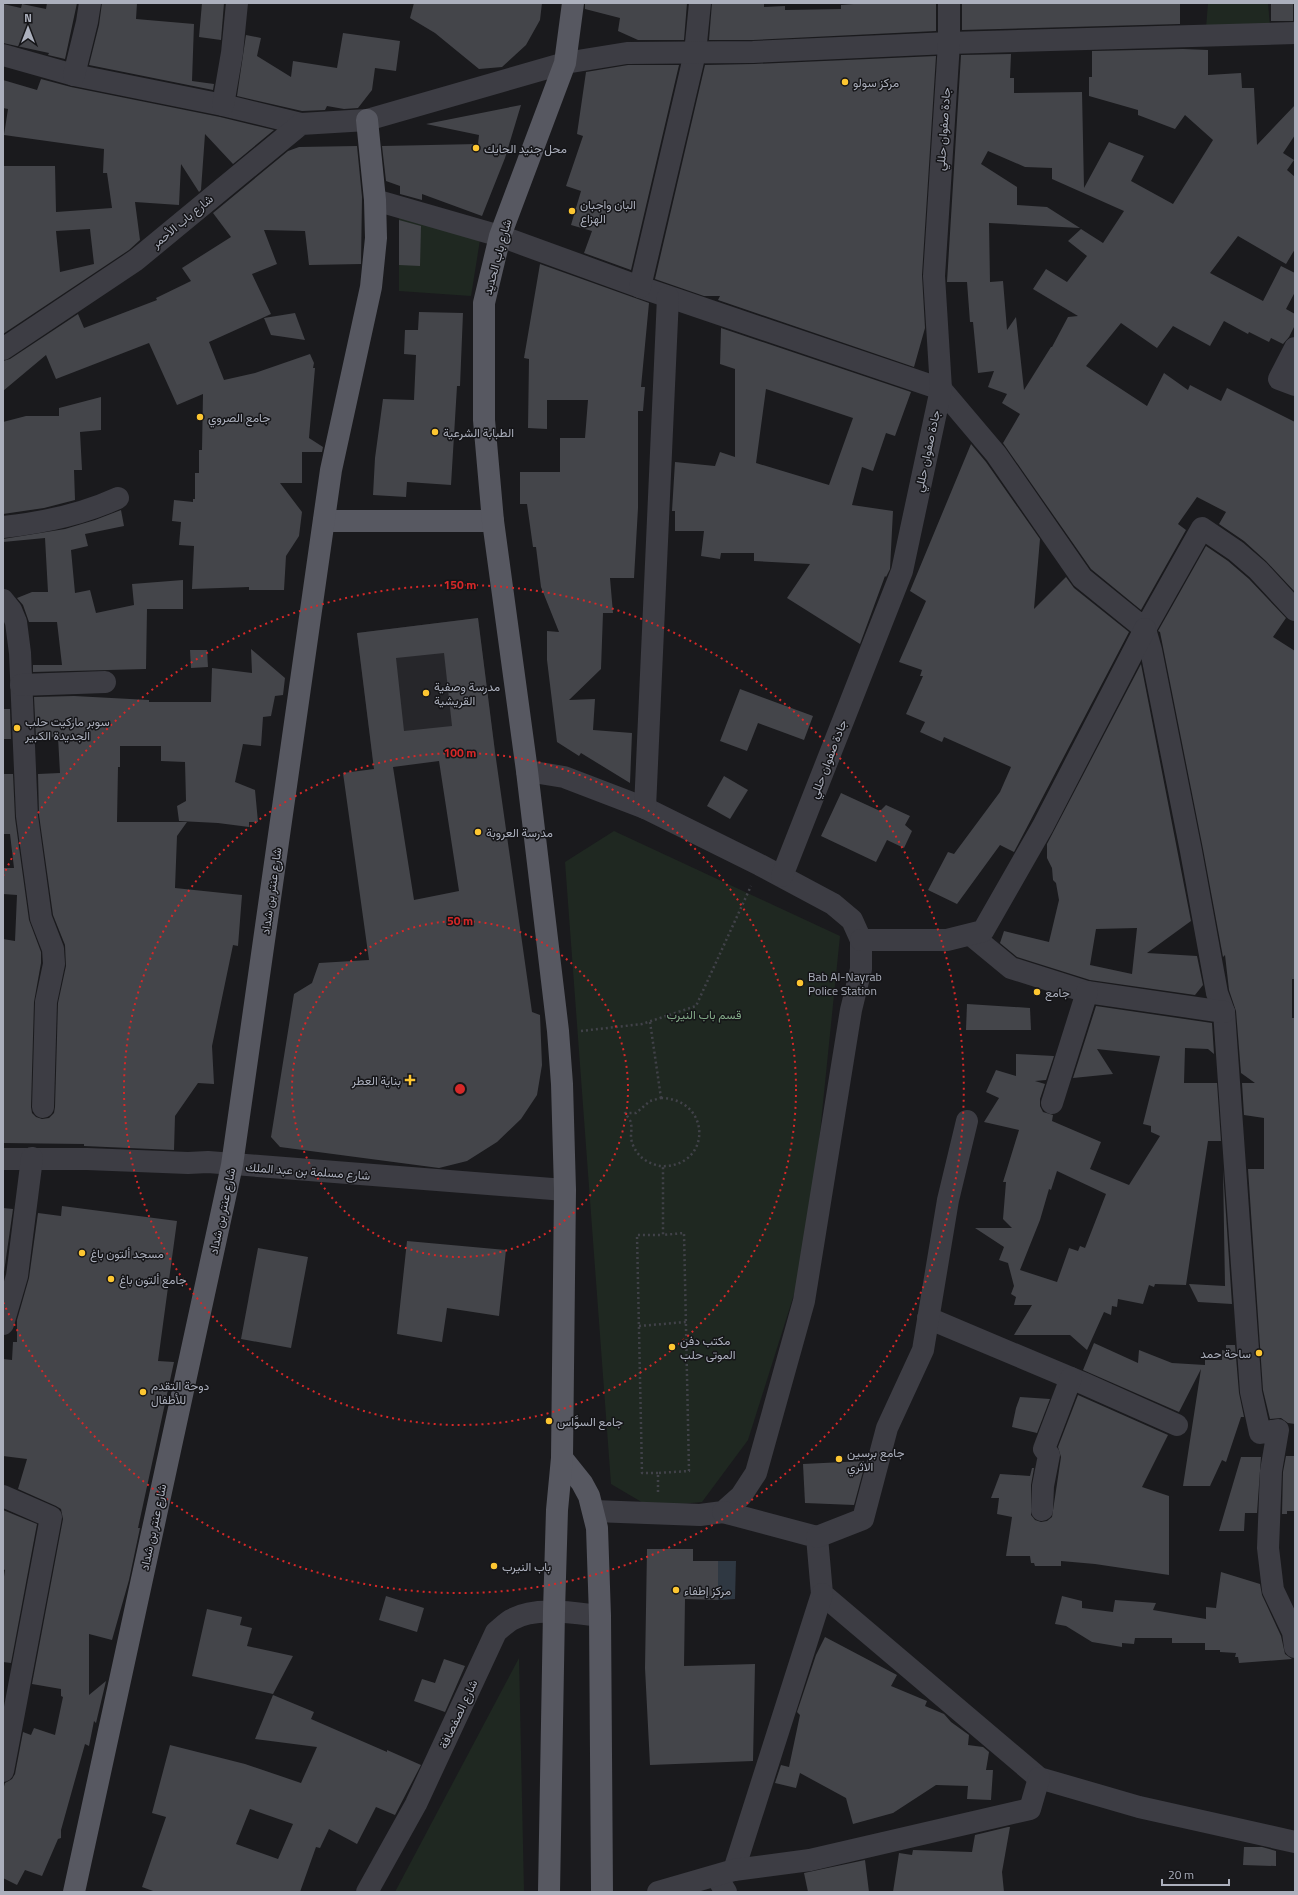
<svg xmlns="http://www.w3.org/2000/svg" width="1298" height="1895" font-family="'Titillium Web',Vazirmatn,sans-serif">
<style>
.built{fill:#26262a}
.green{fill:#1f2821}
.water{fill:#2f3842}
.building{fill:#44454a;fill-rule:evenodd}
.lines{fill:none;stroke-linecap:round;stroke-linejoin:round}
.path{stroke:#414249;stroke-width:2.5;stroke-dasharray:2 3;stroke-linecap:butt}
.minor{stroke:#3d3d44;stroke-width:22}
.major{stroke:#575861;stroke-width:22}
.ring{fill:none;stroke:#d62828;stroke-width:2;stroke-dasharray:2 4}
.poi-dot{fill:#fdc631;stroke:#151518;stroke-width:1.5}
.labels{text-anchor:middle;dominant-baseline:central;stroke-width:3;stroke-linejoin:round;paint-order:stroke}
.poi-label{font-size:12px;fill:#acb0bd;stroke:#151518;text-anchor:start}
.street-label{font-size:12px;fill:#acb0bd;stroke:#151518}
.park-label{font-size:12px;fill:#82a987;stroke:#151518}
.centre{fill:#d62828;stroke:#151518;stroke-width:2}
.ring-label{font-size:12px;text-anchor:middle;font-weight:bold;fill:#d62828;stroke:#151518;stroke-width:3;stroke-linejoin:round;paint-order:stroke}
</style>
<rect width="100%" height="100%" fill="#1a1a1d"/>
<path class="built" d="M478,618L495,752L374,769L357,633Z"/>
<g class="green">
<path d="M1208,3H1268L1270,26L1206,28Z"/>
<path d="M399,214L480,240L471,296L399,291Z"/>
<path d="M614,831L840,936L808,1250L748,1440L702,1502L650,1507L611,1484L565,862Z"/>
<path d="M519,1658L524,1892H395Z"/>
</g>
<path class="water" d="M718,1561H736L735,1599L718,1600Z"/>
<g class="building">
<path d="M47,3H77L65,59L48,55L49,53L3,43V4L21,8L22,4L46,9Z"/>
<path d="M102,3H137L136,19L194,24L192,81L214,84L213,90L89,65L99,25Z"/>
<path d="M202,3H224L221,40L199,37Z"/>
<path d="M414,3H542L540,20L526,45L502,67L479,69L435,33L410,18Z"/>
<path d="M585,3H687L684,40H638L618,31L620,18L585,9Z"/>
<path d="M712,3H764V7L785,6V10L841,9V5L866,3H936V31L753,40H709Z"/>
<path d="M962,3L1129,4V3H1180V24L962,30Z"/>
<rect x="1271" y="3" width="22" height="18"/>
<path d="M343,33L400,41L396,71L375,68L372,90L358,108L344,109L327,106L325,110L302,111L237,96L246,35L261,38L257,56L291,77L293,61L337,68Z"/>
<path d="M1183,49L1208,50V75L1241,73L1242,88H1254L1257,145L1295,105V135L1283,153L1294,160L1287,170L1295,177V249L1286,264L1238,236L1210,273L1263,301L1281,266L1295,273V292L1286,309L1295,314V325L1289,337L1283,344L1271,338L1269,342L1249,332L1248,334L1224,321L1210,346L1173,326L1157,348L1121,323L1086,366L1147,406L1164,373L1188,390L1190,385L1221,401L1227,388L1295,422V592L1266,561L1244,541L1219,524L1226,512L1197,497L1178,524L1186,530L1141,610L1091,569L1003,443L1020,414L1002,403L1007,394L988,387L994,371L978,373L973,322H970L967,282H947L961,55L1011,54L1010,78H1014V93L1082,92L1084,188L1109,142L1144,156L1131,181L1173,204L1213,140L1185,115L1175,129L1138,115V110L1089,96V77H1092V51ZM988,151L1025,167L1052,168V179L1124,211L1103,243L1081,229L1068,241L1087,256L1067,282L1046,269L1033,289L1078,316L1068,317L1052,347H1051L1024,390L1016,317L1007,330L1003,281L990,282L989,223L1080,228L1047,207L1017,205V187L981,164Z"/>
<path d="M936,56L922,275L925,328L914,367L718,300L720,296H704L655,279L705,65L754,64Z"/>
<path d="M628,65H679L631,270L584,253L592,231L571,225L581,191L566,186L583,136L577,134L586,72Z"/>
<path d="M41,79L71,87L220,117L274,130L233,164L205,134L201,190L199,192L181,164L179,205L135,202L140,240L129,250L3,334V166H55L56,212L112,208L107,173H103L104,149L4,135L8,109L3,108V80L37,90ZM90,229L94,264L60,272L56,231Z"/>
<path d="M521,105L505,158L482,216L422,194V200L400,194V186L386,181L382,146L478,144L479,135L426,124Z"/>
<path d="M357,146L362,197L361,264L309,265L305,231L264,230L277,264L252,274L271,314L209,342L224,380L255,373L310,354L314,363L313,368H315L309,438L323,447L322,452H302V483H280L302,512L299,536L286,556L284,590H249V587L192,589L194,546L179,545L181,522L172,521L174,500L193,502V499H195V473H199V450H202L203,394L177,405L149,343L56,379L46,355L3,391V361L10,359L78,314L84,328L157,300L156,298L191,281L182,268L231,237L213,213L288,151L299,147Z"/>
<path d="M399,220L421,226L420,266L399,265Z"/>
<path d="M540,264L649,303L641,387H645L643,411H638V508L634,578H610L613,613H603L601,669L569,700L595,699L593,730L632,733L630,783L581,753L579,756L557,742L547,660V631L559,632L541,587L536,547H533L527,504H520V472H560V438H585L588,400H547V429L528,428L529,359L524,358Z"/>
<path d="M419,312L463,313L460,386H457L451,485L407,482L406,497L373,495L375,458L383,399L414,400L416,355L404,354L405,330H418Z"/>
<path d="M295,313L305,340L271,335L264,318Z"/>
<path d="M721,328L911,392L895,436L886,433L873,471L862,467L852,505L893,511L890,569L886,577L885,576L860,644L787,598L810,564L754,561V553H721L720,559L701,556L704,531H675V511H672L675,462L715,466L720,452L735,457V369L720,364ZM766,389L853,418L829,485L756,463Z"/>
<path d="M101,397V430L80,432L82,470H74L75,500L44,508L3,514V422L26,416H59V408Z"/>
<path d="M971,444L986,462L1040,539L1034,609L1066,577L1074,588L1129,632L1014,852L1000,845L957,904L928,890L948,852L954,854L1000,792L1011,767L944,737L942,742L920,732L925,722L906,714L923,676H920L922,670L899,662L926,601L910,591Z"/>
<path d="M121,510L124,526L85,534L88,546L71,550L75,593L90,590L96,613L134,605L132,584L183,580V609H147L146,669L33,672V665H62L57,622H29L23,605L17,598L32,592H48L45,538L3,542V539L65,529L95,520Z"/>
<path d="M1206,546L1228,561L1249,579L1286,618L1273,637L1295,651V979H1292V1018H1295V1424L1288,1423L1281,1418L1270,1419L1263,1390L1248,1169H1264V1118L1244,1115L1242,1083H1255L1241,1073L1236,1011L1229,990L1225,955L1223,957L1203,849L1160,632L1158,631Z"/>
<path d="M478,618L495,752L532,1012L540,1015L542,1065L537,1095L521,1119L497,1142L467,1161L439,1168L280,1147L271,1137L294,994L312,983L319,963L369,960L343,773L374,769L357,633ZM444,653L452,726L404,731L396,658ZM439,761L459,891L414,900L393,767Z"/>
<path d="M251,649L285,678L283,695L275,696L271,716L263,717L261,746L243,744L235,782L255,790L258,822H249V827L218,823L179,821L177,806L186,801L185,762L161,761V746H120V767H118L117,822H187L177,836L175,888L242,895L238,946L233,945L212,1046L214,1084L198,1083L175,1116L174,1150L84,1146V1144L3,1143V939L15,941L17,895L3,894V868H14L10,834H4L3,774H13L15,818L29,920L41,952V963L34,1002L31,1107L32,1113L36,1117L42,1119L49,1118L54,1113L55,1107L58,1003L66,966L65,945L53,915L39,815L38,774L60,773L58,737L36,738L34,697L74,696L149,700V702H211L212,668L252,673Z"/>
<path d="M190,650H207L208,667L191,668Z"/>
<path d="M1141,664L1191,921L1147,953L1197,956L1203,985L1195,995L1090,980L1017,957L1000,943L1004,931L1049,942L1059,900L1056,883L1053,880L1052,868L1047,858V844ZM1137,928L1132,974L1090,965L1096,929Z"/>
<path d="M740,689L813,716L804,740L758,723L747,751L720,741Z"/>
<path d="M3,709H10L11,739H3Z"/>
<path d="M724,776L748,790L730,819L707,806Z"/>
<path d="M841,793L880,811L886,805L910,816L905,825L912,831L904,848L887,840L876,862L821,836Z"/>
<path d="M967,1004L1030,1008L1031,1030H966Z"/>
<path d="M1096,1006L1212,1023L1214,1054L1208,1049L1185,1048L1184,1083H1217L1221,1141H1208L1186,1285L1155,1284L1154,1287L1149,1285L1143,1304L1118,1299L1117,1307L1112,1306L1111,1315L1104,1312L1087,1350L1070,1335H1014L1032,1305H1014L1016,1297L1011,1294L1014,1286L1008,1263L999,1260L1004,1247L975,1228H1012L1003,1219L1006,1182H1003L1019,1130L984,1122L999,1098L986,1092L996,1070L1016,1076V1054L1054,1056L1046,1080L1035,1081L1045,1084L1040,1099V1106L1043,1112L1053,1115L1052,1121L1101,1142L1090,1169L1129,1185L1160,1136L1151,1132V1126L1143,1124L1160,1056L1097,1049L1113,1074L1073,1078ZM1057,1171L1106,1194L1085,1248L1080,1246L1078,1251L1069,1248L1057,1282L1020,1270L1040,1220L1049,1189L1051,1190Z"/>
<path d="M1223,1170L1232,1304L1198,1302L1189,1284L1225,1286Z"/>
<path d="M62,1206L177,1221L158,1361L174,1362L138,1528H140L129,1580L112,1640L89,1634V1695L106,1681L96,1723L94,1721L89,1746L85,1744L61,1830V1838L58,1839L42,1876L25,1870L17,1885L3,1878V1790L5,1783L12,1779L15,1774L23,1732L31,1735L34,1728L55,1735L63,1697L61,1696V1689L32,1684L63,1519L61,1509L56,1506L18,1489L27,1459L3,1456V1359L12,1360L13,1342H17V1320L29,1278L38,1213L61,1216Z"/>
<path d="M3,1208L13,1209L3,1279Z"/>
<path d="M407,1241L506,1250L499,1316L447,1308L442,1342L397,1334Z"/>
<path d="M258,1248L308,1257L291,1348L241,1339Z"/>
<path d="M1094,1343L1138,1363L1139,1350L1172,1363L1205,1365V1360H1222V1350L1226,1351V1345H1235L1239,1393L1244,1417H1241L1226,1462L1222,1460L1210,1486H1183L1201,1369L1179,1412L1083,1370Z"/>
<path d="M1078,1395L1168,1435L1142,1487L1169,1496V1575L1095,1564L1061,1561V1566H1035L1034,1563H1031L1030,1556H1006L1012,1517L997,1514L999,1498H991L1000,1474L1030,1476L1032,1468H1034L1031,1485V1515L1035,1520L1041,1522L1047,1521L1052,1517L1061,1457L1058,1447Z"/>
<path d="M1020,1397L1050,1399L1037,1433L1012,1427L1016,1408Z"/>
<path d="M1286,1456H1295V1511H1287V1514H1282L1283,1472Z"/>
<path d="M1241,1457H1261L1257,1513H1245L1244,1531H1219Z"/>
<path d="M864,1461V1468L854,1505L805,1503L803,1464Z"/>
<path d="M3,1510L37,1524L11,1663L3,1662V1583L5,1570L3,1569Z"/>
<path d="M647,1549H693V1561H718V1600L685,1599L684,1666L755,1664L753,1761L650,1765L645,1668Z"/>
<path d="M1221,1572L1260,1584L1262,1595L1281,1636L1285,1654L1292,1659L1239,1663L1238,1657H1235L1236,1653L1220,1652V1650H1205V1643H1172V1638H1135L1134,1644L1122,1643V1647L1092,1642L1066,1626L1055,1624L1062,1596L1082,1601V1608L1113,1612L1115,1600L1156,1603L1153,1610L1206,1619V1607L1216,1608Z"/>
<path d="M386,1596L424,1608L417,1632L379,1620Z"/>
<path d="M207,1609L242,1617L240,1625L252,1628L247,1646L293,1656L273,1694L192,1676Z"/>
<path d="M825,1637L897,1675L891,1686L927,1701L925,1706L944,1714L951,1722L969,1735L968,1745L983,1747L989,1752L986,1770H993L991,1800L967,1799L968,1786L936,1785L893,1813L853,1824L846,1798L800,1773L796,1788L775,1783L781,1765L789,1767L800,1715L797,1712L816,1655Z"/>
<path d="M444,1659L465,1666L445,1712L414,1701L422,1679L435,1683Z"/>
<path d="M273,1695L314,1712L311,1719L387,1752V1750L421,1765L395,1815L376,1807L357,1844L329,1829L320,1848L316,1847L300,1892H156L142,1887L166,1817L152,1813L170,1745L245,1764L301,1783L317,1747L255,1739ZM250,1809L293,1824L278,1859L236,1844Z"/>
<path d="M1008,1827H1010L1002,1872L1004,1892H893L899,1853L912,1855L913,1850L972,1852L975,1835Z"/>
<path d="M1244,1847H1262L1276,1851V1866L1243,1865Z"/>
<path d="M865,1860L869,1892H808L804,1873Z"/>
</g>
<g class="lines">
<g class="path">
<path d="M650,1022L661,1098"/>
<path d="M581,1031L642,1024L696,1006L751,886"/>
<path d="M661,1098C710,1099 712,1162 667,1166C658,1167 648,1163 641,1157C636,1152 631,1144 631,1136C631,1132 632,1128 631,1124C631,1120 627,1116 625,1113H636L650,1101Z"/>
<path d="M639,1326L686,1322"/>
<path d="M658,1473H642L637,1235H663"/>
<path d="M658,1492V1473L689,1471L684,1233L663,1235V1166"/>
</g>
<g class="minor">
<path d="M3,55L74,75L223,105L301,124"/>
<path d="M74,75L87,22L90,3"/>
<path d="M223,105L232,53L237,3"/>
<path d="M375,200L500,236L640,287L941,389L996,454L1082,578L1145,629L1202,528L1236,551L1258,570L1295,610"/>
<path d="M640,287L695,53L700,3"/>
<path d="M1295,348L1279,379L1295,385"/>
<path d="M3,349L136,260L301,124L367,120L565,63L627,53L753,52L949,43L1295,33"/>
<path d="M3,527C41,523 83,514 118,498"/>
<path d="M3,600L11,610L16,622L20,653L27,816L41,918L53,949L54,964L46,1002L43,1107"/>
<path d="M1145,629L1151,650L1191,851L1217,993L1224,1012L1251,1392L1260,1433L1278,1430L1271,1471L1268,1548L1273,1590L1293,1632L1295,1647"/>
<path d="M21,685L105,682"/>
<path d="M527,771L564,777L645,808L760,865L833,904L852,920L861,940V969L851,1010L804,1301L756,1473L741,1496L723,1512L700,1515L594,1511"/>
<path d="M645,808L668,297"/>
<path d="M782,876L902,571L941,389L934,276L949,43V3"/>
<path d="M971,935L1011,968L1087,992L1224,1012"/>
<path d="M861,940H947L983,931L1043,826L1145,629"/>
<path d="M1052,1103L1087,992"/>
<path d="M3,1159H87L188,1163L208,1162L565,1190"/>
<path d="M928,1318L1085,1384L1177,1425"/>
<path d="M3,1324L17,1276L32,1158"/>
<path d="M3,1496L51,1517L3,1771"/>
<path d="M1042,1510L1043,1486L1049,1455L1044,1449L1071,1378"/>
<path d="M723,1512L817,1537L822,1594L1039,1778L1139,1807L1295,1842"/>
<path d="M817,1537L863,1519L887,1428L923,1350L948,1200L967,1121"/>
<path d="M734,1870L822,1594"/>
<path d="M716,1876L726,1892"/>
<path d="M367,1892L416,1804L496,1632C501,1628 506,1623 511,1620C535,1606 574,1613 600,1616"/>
<path d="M658,1892L734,1870L810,1860L1030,1809L1039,1778"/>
</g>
<g class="major">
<path d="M324,521H493"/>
<path d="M562,1458L582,1483L589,1496L597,1528L600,1616L602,1892"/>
<path d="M74,1892L232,1165L331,470L371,287L376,238L375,200L367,120"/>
<path d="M549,1892L554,1611L557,1510L562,1458L565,1190L562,1084L558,1031L527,771L493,521L484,420V303L500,236L565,63L573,3"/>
</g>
</g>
<g class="ring">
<circle cx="460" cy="1089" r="168"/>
<circle cx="460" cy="1089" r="336"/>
<path d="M3 876A504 504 0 1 1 3 1302"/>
</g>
<g class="poi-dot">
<circle cx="845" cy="82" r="4"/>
<circle cx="476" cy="148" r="4"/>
<circle cx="572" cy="211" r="4"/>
<circle cx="200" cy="417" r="4"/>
<circle cx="435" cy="432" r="4"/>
<circle cx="426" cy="693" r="4"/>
<circle cx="17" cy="728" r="4"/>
<circle cx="478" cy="832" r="4"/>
<circle cx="800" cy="983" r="4"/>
<circle cx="1037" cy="992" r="4"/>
<path d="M408 1074h4v4h4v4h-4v4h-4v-4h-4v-4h4z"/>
<circle cx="82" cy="1253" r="4"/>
<circle cx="111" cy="1279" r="4"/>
<circle cx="672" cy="1347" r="4"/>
<circle cx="1259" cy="1353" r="4"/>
<circle cx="143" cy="1392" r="4"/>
<circle cx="549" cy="1421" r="4"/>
<circle cx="839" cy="1459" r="4"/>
<circle cx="494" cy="1566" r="4"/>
<circle cx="676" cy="1590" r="4"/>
</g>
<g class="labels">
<g class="poi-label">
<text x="853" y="82">مركز سولو</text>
<text x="484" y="148">محل جنيد الحايك</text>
<text x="580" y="204">البان واجبان<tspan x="580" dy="14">الهزاع</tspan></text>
<text x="208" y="417">جامع الصروي</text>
<text x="443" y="432">الطبابة الشرعية</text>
<text x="434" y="686">مدرسة وصفية<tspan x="434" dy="14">القريشية</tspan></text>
<text x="25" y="721">سوبر ماركيت حلب<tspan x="25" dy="14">الجديدة الكبير</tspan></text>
<text x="486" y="832">مدرسة العروبة</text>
<text x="808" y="976">Bab Al-Nayrab<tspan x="808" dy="14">Police Station</tspan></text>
<text x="1045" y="992">جامع</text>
<text x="401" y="1080" text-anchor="end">بناية العطر</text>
<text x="90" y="1253">مسجد ألتون باغ</text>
<text x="119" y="1279">جامع ألتون باغ</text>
<text x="680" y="1340">مكتب دفن<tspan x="680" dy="14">الموتى حلب</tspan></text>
<text x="1251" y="1353" text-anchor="end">ساحة حمد</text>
<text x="151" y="1385">دوحة التقدم<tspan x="151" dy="14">للأطفال</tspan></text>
<text x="557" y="1421">جامع السوَّاس</text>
<text x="847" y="1452">جامع برسين<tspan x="847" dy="14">الاثري</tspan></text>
<text x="502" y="1566">باب النيرب</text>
<text x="684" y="1590">مركز إطفاء</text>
</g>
<g class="street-label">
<text transform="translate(943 129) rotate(-86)">جادة صفوان حللي</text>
<text transform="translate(182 221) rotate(-40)">شارع باب الأحمر</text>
<text transform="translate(497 257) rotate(-75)">شارع باب الحديد</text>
<text transform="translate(927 451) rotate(-78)">جادة صفوان حللي</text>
<text transform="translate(828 759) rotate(-69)">جادة صفوان حللي</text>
<text transform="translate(271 891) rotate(-82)">شارع عنتر بن شداد</text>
<text transform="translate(308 1171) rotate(4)">شارع مسلمة بن عبد الملك</text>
<text transform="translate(222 1211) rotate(-78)">شارع عنتر بن شداد</text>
<text transform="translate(153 1527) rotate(-78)">شارع عنتر بن شداد</text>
<text transform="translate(458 1714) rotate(-65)">شارع الصفصافة</text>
</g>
<g class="park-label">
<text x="704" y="1014">قسم باب النيرب</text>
</g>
</g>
<circle cx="460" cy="1089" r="6" class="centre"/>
<g class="ring-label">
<text x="460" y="589">150 m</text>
<text x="460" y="757">100 m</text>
<text x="460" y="925">50 m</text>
</g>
<rect width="1298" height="1895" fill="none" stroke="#acb0bd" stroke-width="8"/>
<g transform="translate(28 28)" stroke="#151518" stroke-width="3" paint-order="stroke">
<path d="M0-3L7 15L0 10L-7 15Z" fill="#acb0bd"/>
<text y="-6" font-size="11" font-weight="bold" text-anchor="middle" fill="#acb0bd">N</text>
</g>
<path d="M1162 1879v6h67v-6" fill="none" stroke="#acb0bd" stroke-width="2"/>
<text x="1168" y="1879" font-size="12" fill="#acb0bd" stroke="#151518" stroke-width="3" paint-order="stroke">20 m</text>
</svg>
